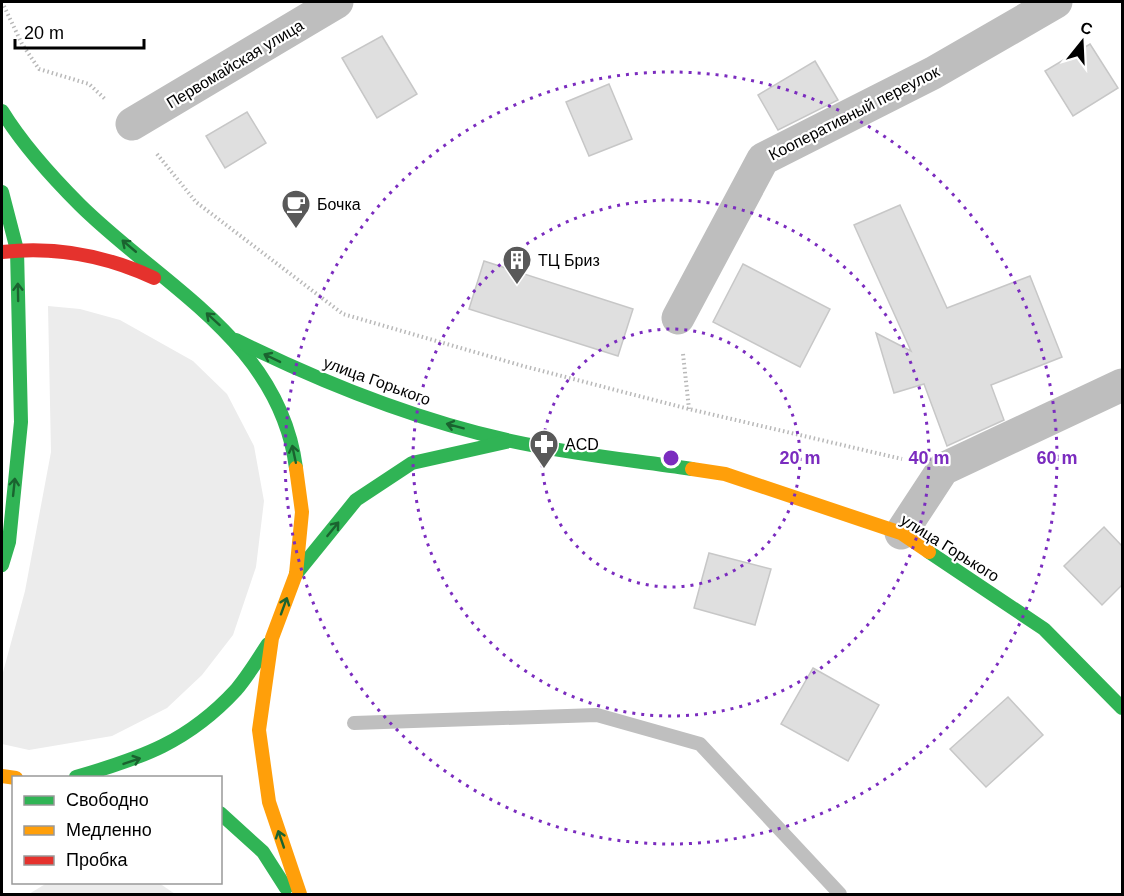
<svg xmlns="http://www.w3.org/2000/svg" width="1124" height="896" font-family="Arial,sans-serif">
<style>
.green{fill:#ececec}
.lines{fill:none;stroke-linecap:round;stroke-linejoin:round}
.stream{stroke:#bfbfbf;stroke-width:14}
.building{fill:#dfdfdf;stroke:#c7c7c7;stroke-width:1.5}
.path{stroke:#b9b9b9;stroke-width:4;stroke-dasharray:1.5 3;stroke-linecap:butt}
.street{stroke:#bebebe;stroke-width:33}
.fast{stroke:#30b455;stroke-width:14}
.slow{stroke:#ff9f0a;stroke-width:14}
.jam{stroke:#e5322d;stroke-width:14}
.oneway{stroke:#1a632f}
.ring{fill:none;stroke:#7b2cbf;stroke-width:3;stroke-dasharray:3 6}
.labels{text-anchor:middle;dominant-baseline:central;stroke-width:4.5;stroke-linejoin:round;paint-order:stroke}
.street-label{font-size:16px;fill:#000;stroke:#fff}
.poi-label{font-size:16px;fill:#000;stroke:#fff;text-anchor:start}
.centre{fill:#7b2cbf;stroke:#fff;stroke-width:3}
.ring-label{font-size:18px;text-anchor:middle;font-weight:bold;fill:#7b2cbf;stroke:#fff;stroke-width:4.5;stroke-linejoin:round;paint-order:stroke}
</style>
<rect width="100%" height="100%" fill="#fff"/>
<g class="green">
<path d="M48,306L80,309L120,320L193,361L227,394L254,446L264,501L256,567L233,635L202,675L167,708L112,736L29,750L2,744V676L25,591L51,452Z"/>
<path d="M47,883H159L175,894H29Z"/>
</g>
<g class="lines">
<path class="stream" d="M354,723L597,715L700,744L840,894"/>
</g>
<g class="building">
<path d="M382,36L417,94L377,118L342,58Z"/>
<path d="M1090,44L1118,88L1073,116L1045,71Z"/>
<path d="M815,61L838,100L778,130L758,95Z"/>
<path d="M609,84L632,139L589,156L566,102Z"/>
<path d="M247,112L266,143L225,168L206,136Z"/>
<path d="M900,205L947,308L1030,276L1062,357L991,385L1004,420L947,446L924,384L894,393L876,333L911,351L854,225Z"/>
<path d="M484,261L633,309L618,356L469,309Z"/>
<path d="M743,264L830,309L800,367L713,322Z"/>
<path d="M1104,527L1122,546V585L1102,605L1064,566Z"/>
<path d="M709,553L771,569L755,625L694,608Z"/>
<path d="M813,668L879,705L848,761L781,724Z"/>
<path d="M1008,697L1043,735L986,787L950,749Z"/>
</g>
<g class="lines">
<g class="path">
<path d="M2,2L22,44L39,69L89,84L105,99"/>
<path d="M157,154L196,202L343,314L523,366L689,409L902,459"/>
<path d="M683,354L689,409"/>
</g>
<g class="street">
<path d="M132,124L337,2"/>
<path d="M678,318L763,159L933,73L1056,2"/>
<path d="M901,533L943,469L1122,385"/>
</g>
<g class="fast">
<path d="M2,111C23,145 52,177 80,205C162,286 280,342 296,468"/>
<path d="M2,192L17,250L21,422L9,542L2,565"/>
<path d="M236,340C323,383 416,420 511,441C570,454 632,460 692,469"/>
<path d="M929,552L1044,629L1122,708"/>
<path d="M296,574L356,500L412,463L506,442"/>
<path d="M76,777C142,758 188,742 236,690C248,676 258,659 268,644"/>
<path d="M220,813L263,852L286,888"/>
</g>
<g class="slow">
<path d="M296,468L302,512L296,574L272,638L259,730L269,802L300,894"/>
<path d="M692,469L725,474L901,533L929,552"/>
<path d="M2,776L16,778"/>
</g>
<path class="jam" d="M2,252C56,246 105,255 154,278"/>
</g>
<defs><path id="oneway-shaft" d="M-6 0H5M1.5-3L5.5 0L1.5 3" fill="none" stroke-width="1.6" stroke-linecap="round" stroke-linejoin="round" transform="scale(1.5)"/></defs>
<g class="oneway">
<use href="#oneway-shaft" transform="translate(129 246) rotate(-140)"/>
<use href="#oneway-shaft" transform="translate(18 292) rotate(-91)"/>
<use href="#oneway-shaft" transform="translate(213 319) rotate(-138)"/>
<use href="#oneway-shaft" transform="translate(272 358) rotate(-154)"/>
<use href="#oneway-shaft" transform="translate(455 426) rotate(-165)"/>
<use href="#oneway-shaft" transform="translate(294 454) rotate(-102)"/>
<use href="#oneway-shaft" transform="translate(14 487) rotate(-84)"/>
<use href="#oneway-shaft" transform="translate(333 529) rotate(-51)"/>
<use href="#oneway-shaft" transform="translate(284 606) rotate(-70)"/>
<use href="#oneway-shaft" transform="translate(132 761) rotate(-19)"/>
<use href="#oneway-shaft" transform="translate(281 839) rotate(-109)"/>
</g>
<g class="ring">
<circle cx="671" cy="458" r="129"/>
<circle cx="671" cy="458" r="258"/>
<circle cx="671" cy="458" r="386"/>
</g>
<defs>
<g id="cafe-pin" transform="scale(1.5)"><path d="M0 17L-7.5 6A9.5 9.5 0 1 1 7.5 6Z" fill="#595959" stroke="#fff"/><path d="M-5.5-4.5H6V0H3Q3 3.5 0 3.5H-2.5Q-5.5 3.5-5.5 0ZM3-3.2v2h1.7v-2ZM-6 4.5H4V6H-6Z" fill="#fff"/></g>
<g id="building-pin" transform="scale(1.5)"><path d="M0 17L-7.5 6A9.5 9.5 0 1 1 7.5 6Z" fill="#595959" stroke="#fff"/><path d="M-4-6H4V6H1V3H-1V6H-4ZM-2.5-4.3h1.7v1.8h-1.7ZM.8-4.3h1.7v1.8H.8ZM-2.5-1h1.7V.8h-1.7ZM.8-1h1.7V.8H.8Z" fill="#fff"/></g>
<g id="pharmacy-pin" transform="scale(1.5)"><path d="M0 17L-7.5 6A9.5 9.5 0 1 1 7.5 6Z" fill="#595959" stroke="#fff"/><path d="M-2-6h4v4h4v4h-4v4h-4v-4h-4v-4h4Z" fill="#fff"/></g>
</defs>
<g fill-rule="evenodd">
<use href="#cafe-pin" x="296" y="204"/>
<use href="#building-pin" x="517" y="260"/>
<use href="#pharmacy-pin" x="544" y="444"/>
</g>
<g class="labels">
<g class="street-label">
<text transform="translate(235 64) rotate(-31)">Первомайская улица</text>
<text transform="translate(854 113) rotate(-27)">Кооперативный переулок</text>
<text transform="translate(377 381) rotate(20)">улица Горького</text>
<text transform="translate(950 548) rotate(32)">улица Горького</text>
</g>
<g class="poi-label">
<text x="317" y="204">Бочка</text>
<text x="538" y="260">ТЦ Бриз</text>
<text x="565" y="444">ACD</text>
</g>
</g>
<circle cx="671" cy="458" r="9" class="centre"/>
<g class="ring-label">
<text x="800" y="464">20 m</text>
<text x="929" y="464">40 m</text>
<text x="1057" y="464">60 m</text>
</g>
<rect width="1124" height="896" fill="none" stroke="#000000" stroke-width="6"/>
<rect x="12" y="776" width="210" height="108" fill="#ffffff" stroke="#999999" stroke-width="1.5"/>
<rect x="24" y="796" width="30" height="9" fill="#30b455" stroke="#999999" stroke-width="1.5"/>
<text x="66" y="806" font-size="18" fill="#000000">Свободно</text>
<rect x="24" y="826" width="30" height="9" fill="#ff9f0a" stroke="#999999" stroke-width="1.5"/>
<text x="66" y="836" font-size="18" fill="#000000">Медленно</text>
<rect x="24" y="856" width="30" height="9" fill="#e5322d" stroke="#999999" stroke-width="1.5"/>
<text x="66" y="866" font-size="18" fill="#000000">Пробка</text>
<g transform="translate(1082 42) rotate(18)" stroke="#ffffff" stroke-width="4.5" paint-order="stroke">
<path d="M0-4.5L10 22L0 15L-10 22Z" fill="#000000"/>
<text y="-9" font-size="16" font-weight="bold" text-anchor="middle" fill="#000000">С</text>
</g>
<path d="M15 39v9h129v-9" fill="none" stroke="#000000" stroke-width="3"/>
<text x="24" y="39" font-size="18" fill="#000000" stroke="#ffffff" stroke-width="4.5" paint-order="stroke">20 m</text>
</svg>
